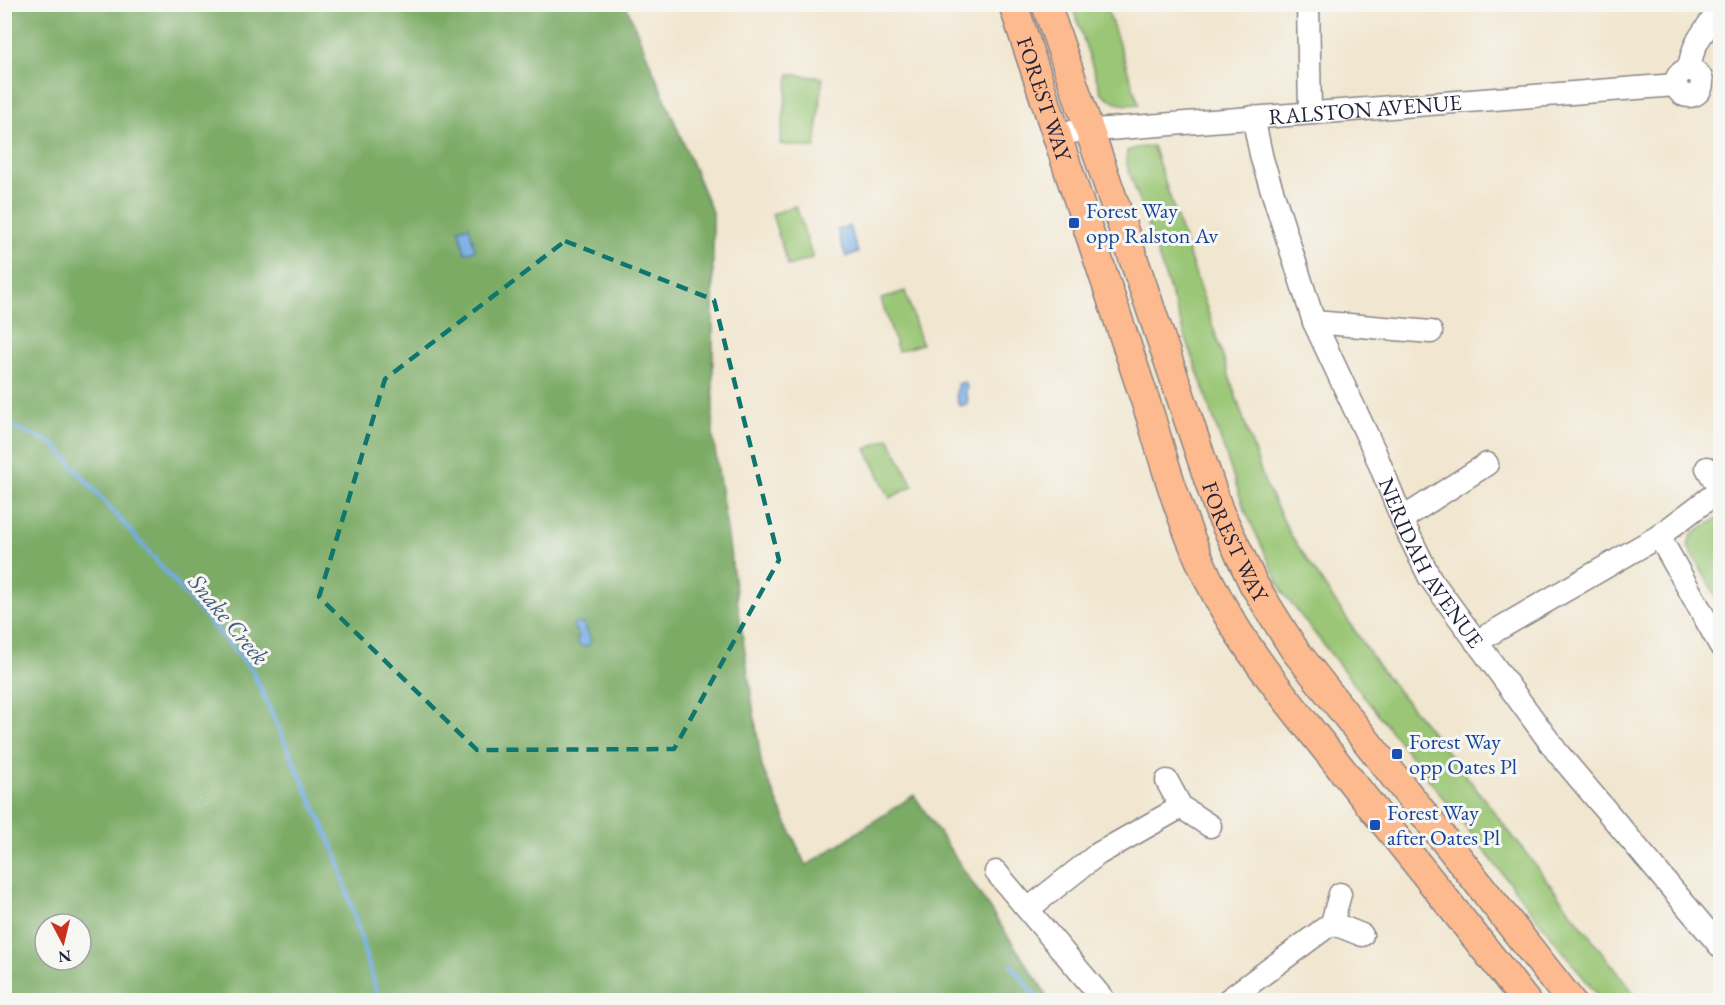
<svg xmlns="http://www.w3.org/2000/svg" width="1725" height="1005" font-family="'EB Garamond',serif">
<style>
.green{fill:#9ac674;stroke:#5e7458;stroke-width:1.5}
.forest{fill:#7bab66;stroke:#4e6650;stroke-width:1.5;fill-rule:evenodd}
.water{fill:#73ace3;stroke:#4a678f;stroke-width:1.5}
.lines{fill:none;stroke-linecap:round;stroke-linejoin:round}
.stream{stroke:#73ace3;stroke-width:4.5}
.minor-casing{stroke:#8a8485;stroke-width:25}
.major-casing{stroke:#8a8485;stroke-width:31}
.minor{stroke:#fff;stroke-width:22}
.major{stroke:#fcba8e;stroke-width:28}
.marked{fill:none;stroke:#0f766e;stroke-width:4.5;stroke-dasharray:12 8;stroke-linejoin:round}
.transit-dot{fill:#1a4fb4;stroke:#f6f6f2;stroke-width:2}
.labels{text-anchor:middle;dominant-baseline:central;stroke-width:6;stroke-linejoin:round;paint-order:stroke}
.street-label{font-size:22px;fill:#22223b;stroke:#f6f6f2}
.transit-label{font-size:22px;fill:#164399;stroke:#f6f6f2;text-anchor:start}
.water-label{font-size:24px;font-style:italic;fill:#42597e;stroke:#f6f6f2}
</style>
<rect width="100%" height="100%" fill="#f6f6f2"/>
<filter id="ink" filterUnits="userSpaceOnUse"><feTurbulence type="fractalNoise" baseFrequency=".0167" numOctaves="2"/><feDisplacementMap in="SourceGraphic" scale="12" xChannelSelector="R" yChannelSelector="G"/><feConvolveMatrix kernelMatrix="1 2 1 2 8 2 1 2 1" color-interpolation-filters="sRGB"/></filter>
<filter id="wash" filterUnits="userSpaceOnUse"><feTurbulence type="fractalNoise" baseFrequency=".008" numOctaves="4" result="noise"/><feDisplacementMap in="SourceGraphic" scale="24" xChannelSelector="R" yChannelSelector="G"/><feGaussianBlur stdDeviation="1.35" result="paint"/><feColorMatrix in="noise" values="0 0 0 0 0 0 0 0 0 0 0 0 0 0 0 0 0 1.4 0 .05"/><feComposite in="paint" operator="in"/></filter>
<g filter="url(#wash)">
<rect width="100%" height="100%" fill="#f1e6cf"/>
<g class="green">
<path d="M1072,5H1106L1139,104C1120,106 1116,105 1101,92Z"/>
<path d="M789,74L823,78L815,148L780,144Z"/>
<path d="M1153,146L1264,481L1290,534L1379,667L1464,773L1639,1000H1601L1284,594L1244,508L1126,162L1127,151L1137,148Z"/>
<path d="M796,206L813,258L788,266L772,214Z"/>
<path d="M905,291L922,344L898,351L881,299Z"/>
<path d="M889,438L913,486L890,498L866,449Z"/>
<path d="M1720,517V603L1688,547L1691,535Z"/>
</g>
<path class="forest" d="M5,5H626L713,214V436L762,767L806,866L914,795L1041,986L1049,1000H5ZM45,924H81V960H45Z"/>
<g class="water">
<path d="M469,226L475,250L465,253L459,229Z"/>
<path d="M849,226L858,252L846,257L837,230Z"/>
<path d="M964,382L967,386L966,395L968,398L967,405L959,406L956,396L957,384Z"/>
<path d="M575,623L584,624L591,640L590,644L584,647L579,645L577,640L579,636L573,627Z"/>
</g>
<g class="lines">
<g class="stream">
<path d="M4,423L54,444L252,670L336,854L379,1000"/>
<path d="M1012,966L1037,998L1052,1000"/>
</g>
</g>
</g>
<g filter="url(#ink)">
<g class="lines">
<g class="minor-casing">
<g id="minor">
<path d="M1308,4L1310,112"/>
<path d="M1689,70C1692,43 1704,31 1720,10"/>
<circle cx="1689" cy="83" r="13"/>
<path id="s1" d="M1253,117L1262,159L1314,322L1374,450L1407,531L1430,578L1557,752L1720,946"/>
<path id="s2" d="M1056,133L1676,85"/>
<path d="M1314,322L1431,332"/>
<path d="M1402,519L1487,464"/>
<path d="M1659,536L1720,645"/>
<path d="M1476,642L1659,536L1720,490L1707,468"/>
<path d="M1167,781L1181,807L1210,826"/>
<path d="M996,872L1104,1000"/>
<path d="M1340,894L1332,923L1362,935"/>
<path d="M1028,909L1098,854L1181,807"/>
<path d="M1228,1000L1332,923"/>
</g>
</g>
<g class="major-casing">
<g id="major">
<path id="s3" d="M1013,4L1151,418C1169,480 1188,543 1219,600C1252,660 1297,712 1339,766C1401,844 1464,922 1525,1000"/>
<path id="s4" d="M1046,4L1174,377L1219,511L1254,585L1294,649L1570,1000"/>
</g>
</g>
<use href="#minor" class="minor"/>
<use href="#major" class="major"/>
</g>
</g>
<path class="marked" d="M565,241L714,300L779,560L674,749L477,750L319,597L385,379Z"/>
<g class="transit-dot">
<rect x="1068" y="217" width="12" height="12" rx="3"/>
<rect x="1391" y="748" width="12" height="12" rx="3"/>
<rect x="1369" y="819" width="12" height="12" rx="3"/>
</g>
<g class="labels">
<g class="street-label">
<text stroke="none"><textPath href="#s3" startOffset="100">FOREST WAY</textPath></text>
<text stroke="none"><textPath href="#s2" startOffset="310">RALSTON AVENUE</textPath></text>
<text stroke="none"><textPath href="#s4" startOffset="570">FOREST WAY</textPath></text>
<text stroke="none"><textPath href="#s1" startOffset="482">NERIDAH AVENUE</textPath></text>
</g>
<g class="transit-label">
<text x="1086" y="210">Forest Way<tspan x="1086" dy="25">opp Ralston Av</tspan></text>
<text x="1409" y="741">Forest Way<tspan x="1409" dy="25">opp Oates Pl</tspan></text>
<text x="1387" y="812">Forest Way<tspan x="1387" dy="25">after Oates Pl</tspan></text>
</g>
<g class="water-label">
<text transform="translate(229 619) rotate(50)">Snake Creek</text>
</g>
</g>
<rect width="1725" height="1005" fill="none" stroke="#f6f6f2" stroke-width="24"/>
<g transform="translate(63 942) rotate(173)"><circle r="28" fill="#f6f6f2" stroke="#a1a1a9" stroke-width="1.5"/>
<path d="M0-4.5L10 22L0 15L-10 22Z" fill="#c8321e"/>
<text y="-9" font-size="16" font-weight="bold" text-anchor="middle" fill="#22223b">N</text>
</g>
</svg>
